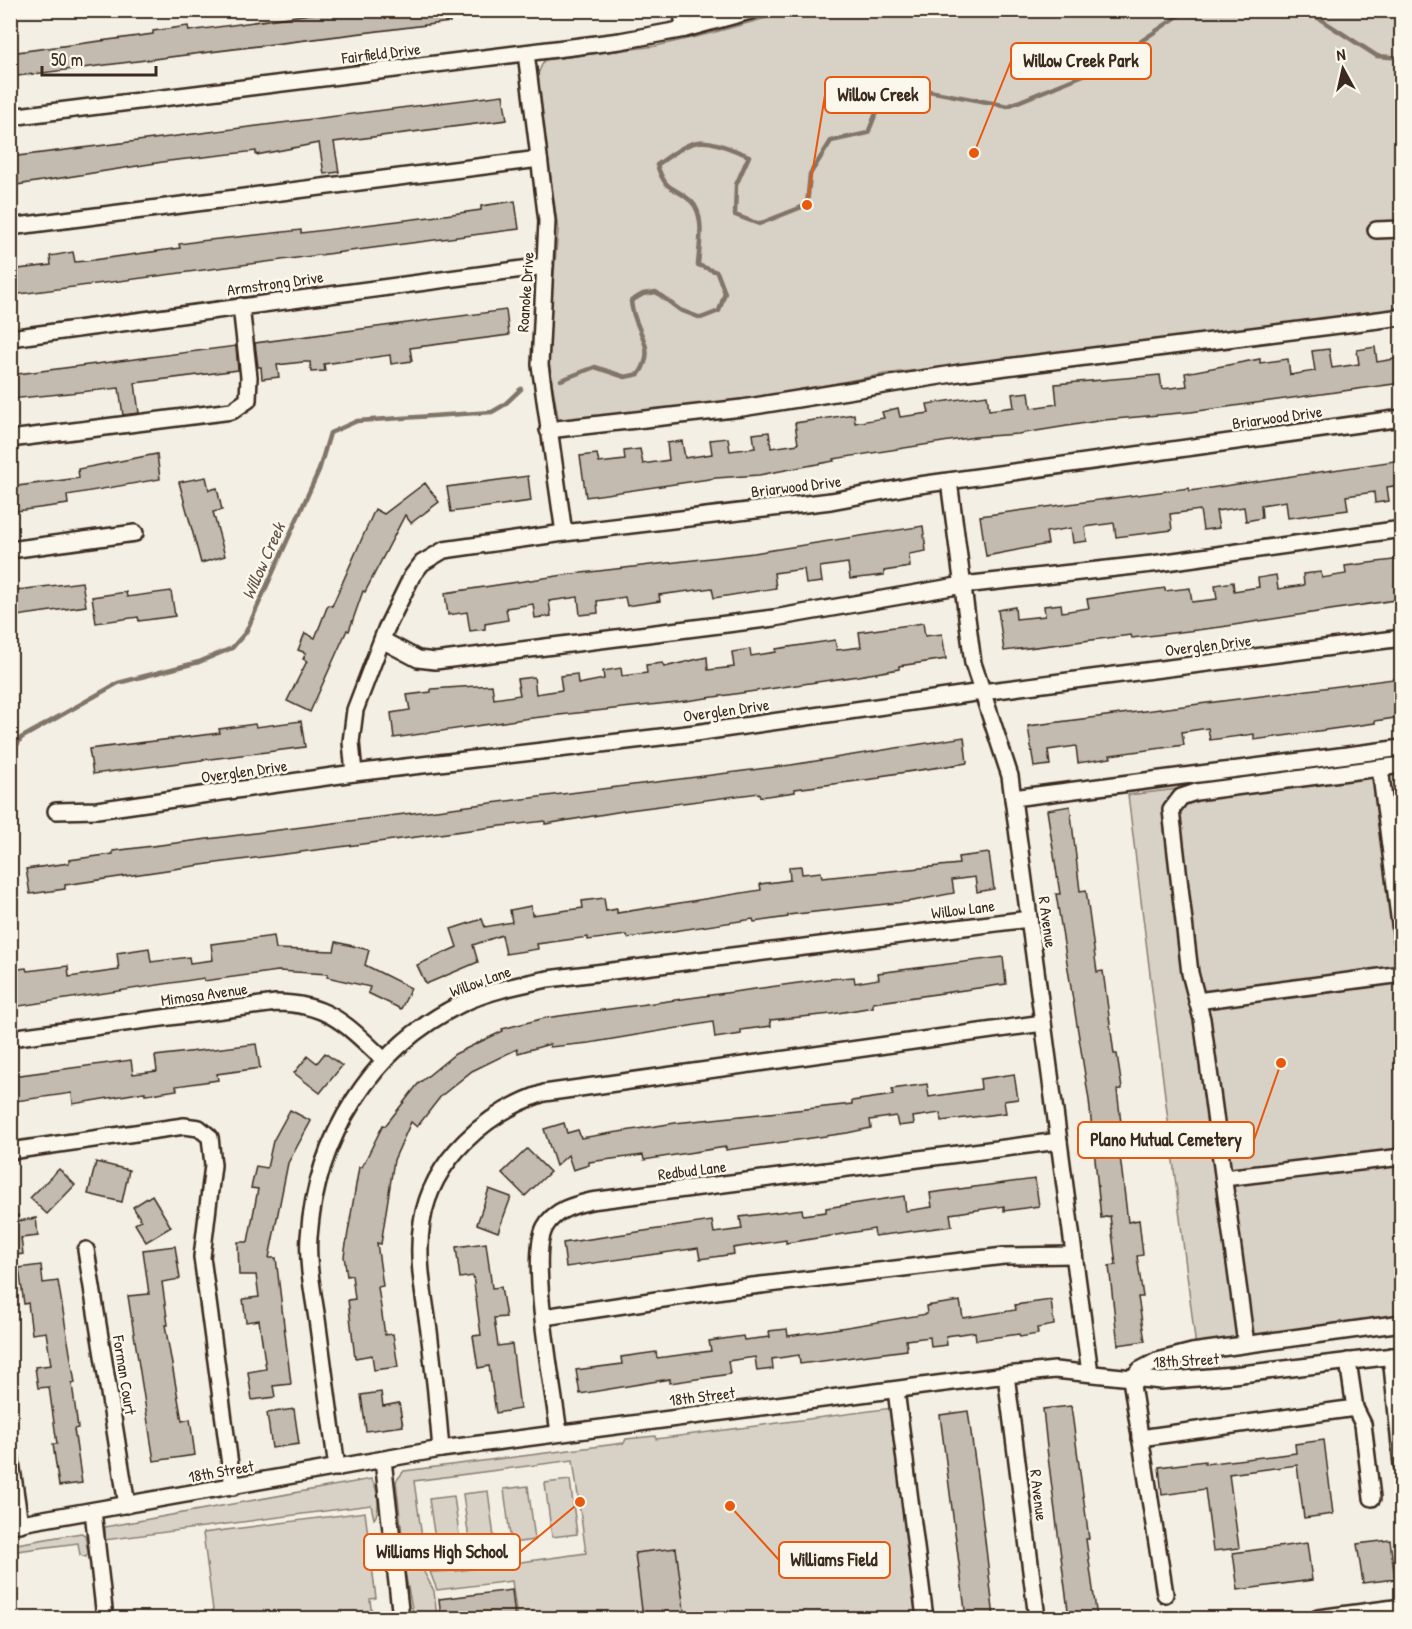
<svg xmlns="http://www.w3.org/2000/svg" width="1412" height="1629" font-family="'Patrick Hand',sans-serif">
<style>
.green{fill:#d8d1c6;stroke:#8a7e72;stroke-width:1.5}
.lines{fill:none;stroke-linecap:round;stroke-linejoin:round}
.stream{stroke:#817468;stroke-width:4.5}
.building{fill:#c3bbb0;stroke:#3b2a1e;stroke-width:1.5}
.minor-casing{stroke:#3b2a1e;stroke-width:20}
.minor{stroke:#fbf7ec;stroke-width:15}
.labels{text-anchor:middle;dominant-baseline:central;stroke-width:5;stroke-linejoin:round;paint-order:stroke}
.street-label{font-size:16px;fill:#3b2a1e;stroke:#fbf7ec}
.water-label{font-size:18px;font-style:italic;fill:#645549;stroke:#fbf7ec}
.leader{fill:none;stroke:#e8590c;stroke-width:2}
.callout-dot{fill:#e8590c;stroke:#fbf7ec;stroke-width:2}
.callout{fill:#fbf7ec;stroke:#e8590c;stroke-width:2}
.callout-label{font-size:18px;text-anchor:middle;font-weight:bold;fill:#3b2a1e}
</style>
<rect width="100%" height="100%" fill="#f3efe4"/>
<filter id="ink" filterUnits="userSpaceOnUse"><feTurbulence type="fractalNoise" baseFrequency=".0167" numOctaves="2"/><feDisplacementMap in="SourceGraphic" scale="12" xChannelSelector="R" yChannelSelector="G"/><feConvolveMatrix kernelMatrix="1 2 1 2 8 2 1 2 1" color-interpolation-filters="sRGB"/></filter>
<g filter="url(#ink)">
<g class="green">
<path d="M792,11H1401V310L885,374L768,396L559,423L549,366L548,337L558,230L537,76L544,60L656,46L708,34Z"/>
<path d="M1401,762V1331L1197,1356L1128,795Z"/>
<path d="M892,1408L919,1618H517L512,1581L437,1590L430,1572L456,1571L586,1553L573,1460L414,1481L426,1566L424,1572L434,1591L437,1618H414L401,1553L404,1552L396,1481L404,1471L624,1443L626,1439L655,1436L656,1439Z"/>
<path d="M371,1479C378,1487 381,1511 374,1519L371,1505L105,1540V1527Z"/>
<path d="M570,1480L577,1534L552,1537L545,1483Z"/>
<path d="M528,1486L535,1540L511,1543L504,1489Z"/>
<path d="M488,1491L495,1545L470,1548L463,1494Z"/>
<path d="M454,1496L461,1550L437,1553L429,1499Z"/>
<path d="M365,1512L376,1598L370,1599L372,1618H214L203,1533Z"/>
<path d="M81,1533L85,1535L88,1553L86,1557L80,1555L78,1543L17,1551V1565L11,1563V1545Z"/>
</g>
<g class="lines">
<g class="stream">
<path d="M1306,10L1377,56L1402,58"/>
<path d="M561,380L595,367L625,377L639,374C659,346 633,331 631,301L643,294L656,292L680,310L701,318L719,311L725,293L717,272L698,265C699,247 706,215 691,201C672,184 667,194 657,165C699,134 702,137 749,156L736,185L735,215L759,224L807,205L810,174L831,141L868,133L876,113L929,91L1008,106L1103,67L1187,10"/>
<path d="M10,757L21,738L118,683L199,662L232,648L246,632L319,470L330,433L357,421L492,412L504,405L521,389"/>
</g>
</g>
<g class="building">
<path d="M339,10H449L450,22L10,77V53L153,34V31L188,26L189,31Z"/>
<path d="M503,95L507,120L334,142L339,172L324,174L319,143L256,155V151L169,161L10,186V157Z"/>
<path d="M515,201L519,229L12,295L10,270L51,265L50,256L73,252L75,262L86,261L180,248L179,244L200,241L301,230V233L430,217L481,210V206Z"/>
<path d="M506,310L509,335L410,348L412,361L391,364L390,355L324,364L325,371L311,372L310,362H303L277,365L279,377L262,379L261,367H258L255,343Z"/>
<path d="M236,346L238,370L135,383L139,413L123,415L119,388L10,399V375Z"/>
<path d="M1375,347L1377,362L1401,358V383L1191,412L1104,420L1018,434L975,437L833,459L834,461L759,475L716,478L586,497L580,456L597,454L599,463L625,460L624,451L640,449L643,464L669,460L667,443L682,441L685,458L712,454L710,440L728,438L730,451L755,448L753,434L769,432L771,448L798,444L795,423L854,414L855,423L884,418L882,412L898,408L900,417L929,413L927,404L987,395L989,410L1014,407L1012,394L1029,392L1031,408L1057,404L1055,384L1160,375L1162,389L1187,386L1185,373L1260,359V363L1288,359L1290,375L1315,371L1312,351L1329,349L1332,368L1359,364L1357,350Z"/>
<path d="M157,454L160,479L67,495L68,504L10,512V487L79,478L78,469Z"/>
<path d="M1401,460V485L1387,487L1389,501L1375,503L1374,492L1346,496L1348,510L1288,518L1286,501L1261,505L1262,518L1246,521L1244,507L1216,511L1219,528L1203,530L1200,510L1170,514L1172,530L1116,537L1114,523L1085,527L1087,541L1073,543L1071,528L1046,532L1048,544L986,556L980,516L1189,488L1190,491Z"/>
<path d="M528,476L531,501L451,512L447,487Z"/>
<path d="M206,477L209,490L217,488L222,510L213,512L225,556L201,563L179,482Z"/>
<path d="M425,483L439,502L411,523L405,515L365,592L363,591L349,631L347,630L310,712L287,701L307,661L303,659L306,653L298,650L305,633L315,638L328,605L332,606L375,509L384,514Z"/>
<path d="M923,526L926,551L909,554L910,567L884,571V575L850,579L848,563L820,567L822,582L806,584L804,569L774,573L776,588L714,598L712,588L659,595L660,601L627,606L625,597L597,601L598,613L580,615L578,597L549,601L551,616L535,618L533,604L506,608L508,620L485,624V629L470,631L467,612L448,615L445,593L564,575L754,553Z"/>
<path d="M1401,559V599L1221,627L1132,638L1131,635L1004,651L998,610L1015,607L1016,619L1045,616L1044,606L1061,604L1062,612L1089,608L1087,599L1165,588V591L1190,588L1192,602L1217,599L1215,585L1233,582L1234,591L1259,587L1258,578L1276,575L1278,589L1304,585L1303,574L1321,572L1322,578L1346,574L1345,566Z"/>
<path d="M82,582L86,606L10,617V591Z"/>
<path d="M171,591L175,616L139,621L138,617L96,623L92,597L126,592L127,597Z"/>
<path d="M923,623L925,636L942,634L946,659L899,666V669L858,676L686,701L523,719L394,738L391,713L410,710L407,695L431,692V689L492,685L494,699L520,695L517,679L534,677L536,694L562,690L560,676L577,674L578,684L604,679L603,671L621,668L622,676L647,673L646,665L663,663L664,667L707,657L708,670L734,667L732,652L750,649L751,656L776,652V649L835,640L837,650L861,647L859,632Z"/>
<path d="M1401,678V717L1375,721V723L1254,740V734L1210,740L1208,728L1182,732L1184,745L1110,755L1111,758L1078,763L1076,746L1048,750L1050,765L1034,767L1028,726Z"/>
<path d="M301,721L305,747L93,774L89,749L220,733L219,729L255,724L256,727Z"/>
<path d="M964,737L967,763L880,776V778L795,789V792L760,797L759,793L629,810L545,824V821L501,826L201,865L65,885V889L30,894L26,869L69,863V860L113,854V851L791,765Z"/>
<path d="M1070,806L1080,891L1086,890L1097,972L1103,971L1114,1054H1117L1122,1089L1117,1090L1122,1131H1117L1128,1222L1139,1220L1143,1255L1137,1256L1143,1297H1138L1145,1341L1118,1345L1109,1266L1116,1265L1110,1216L1101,1218L1089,1100L1060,919L1056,894H1060L1047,810Z"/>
<path d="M989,853L994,889L977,892L975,877L952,880L954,893L913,901L788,915V917L754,922L753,919L628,938L627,935L588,940V937L537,944L538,949L506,954L502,935L473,945L478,962L426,984L417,965L457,947L451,929L482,919L485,927L512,922L510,910L531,906L532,915L583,908L582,901L604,898L606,911L617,909V913L761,890L760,884L790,880L789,867L801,866L802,874L821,872L822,878L959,864L958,857Z"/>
<path d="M274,936L276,949L334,951L336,942L369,950L365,965L411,988L401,1009L368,993L370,987L327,977L328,974L278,971L204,981V978L13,1007L10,970L26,968L27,971L68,966L69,977L119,970L117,953L149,948L151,962L189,957L190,963L213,960L211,944Z"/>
<path d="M1003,957L1006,984L873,1003V1007L832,1014L770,1020L771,1026L741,1030V1034L715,1038L713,1022L589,1043L550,1047V1044L518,1053L517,1049L472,1071L441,1096L417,1127L411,1122L394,1160L381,1244L377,1243L383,1286L378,1287L385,1335L393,1334L398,1367L374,1370L372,1355L355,1358L348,1300L355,1299L352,1275L347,1276L344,1256L359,1167H362L383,1125L385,1126L418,1084L455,1054L503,1031L502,1029L545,1018L827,979L854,977L855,983L879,979L878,973Z"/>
<path d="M256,1044L260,1068L217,1074L218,1080L176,1086L177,1090L145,1095V1092L73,1104L72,1093L16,1101L13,1076L131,1060L133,1074L157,1071L155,1056Z"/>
<path d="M325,1053L342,1066L320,1093L294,1073L308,1056L317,1063Z"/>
<path d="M1014,1074L1018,1099L1004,1101L1006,1113L941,1121L940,1113L913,1117L914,1124L898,1126L896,1116L870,1120L871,1128L847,1133L726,1150V1147L644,1160L643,1155L589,1162V1165L573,1170L568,1155L556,1166L544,1129L564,1123L567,1133L578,1130L581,1138L675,1123L852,1104V1101L893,1095L892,1089L927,1084L929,1097L981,1089L980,1079Z"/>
<path d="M290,1110L311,1121L288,1163L269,1258H276L291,1384L273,1386L275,1397L252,1400L248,1372L266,1369L259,1320L246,1322L243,1299L259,1297L256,1275H239L238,1242H248L258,1189L251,1188L256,1166L267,1168L273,1141Z"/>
<path d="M527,1149L550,1172L525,1196L502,1173Z"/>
<path d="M96,1162L129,1170L122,1202L88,1194Z"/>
<path d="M59,1169L75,1185L47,1214L30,1198Z"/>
<path d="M1035,1179L1039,1206L1004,1211V1206L950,1214L952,1226L875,1236L874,1229L786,1243V1240L733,1248L734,1254L700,1259L698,1248L566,1267L563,1243L712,1221L714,1233L742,1229L740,1217L802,1209L803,1215L826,1212V1208L904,1196L906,1211L932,1207L930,1193Z"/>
<path d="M489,1189L511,1197L498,1232L477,1224Z"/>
<path d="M152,1195L171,1227L146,1242L135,1224L141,1220L133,1207Z"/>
<path d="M18,1215L19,1221L36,1218L38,1236L21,1238L23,1254L10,1256V1216Z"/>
<path d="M486,1243L492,1288L501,1287L506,1317L494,1318L498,1346L512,1344L520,1409L496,1413L489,1366L478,1368L473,1336L481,1335L473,1276L460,1278L456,1247Z"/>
<path d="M175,1246L180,1279L162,1282L168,1325H165L182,1421L190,1419L195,1455L154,1461L128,1296L149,1294L143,1250Z"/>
<path d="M41,1265L43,1283L58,1281L75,1383L72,1384L78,1428L74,1429L82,1483L59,1486L53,1444H57L49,1387L38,1388L35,1367L51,1365L46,1332L32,1334L28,1303L24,1304L19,1268Z"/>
<path d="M1051,1300L1054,1325L1037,1328L1038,1334L1020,1337L1019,1334L976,1340L975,1332L946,1336L947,1345L931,1347L930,1337L906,1340L907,1350L800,1364L799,1355L772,1359L773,1369L757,1371L755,1357L728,1361L730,1374L670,1383V1379L580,1394L576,1370L622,1364L621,1357L656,1352L657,1358L711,1351L709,1341L743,1336L744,1340L770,1337L769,1331L787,1329L788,1336L841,1328L927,1314L926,1306L960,1301L963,1318L1016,1310L1015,1305Z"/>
<path d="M381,1392L383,1406L399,1403L403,1426L366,1431L361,1395Z"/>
<path d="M1071,1406L1089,1539H1086L1097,1618H1069L1048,1457L1043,1409Z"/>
<path d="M294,1409L299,1444L272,1448L267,1413Z"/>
<path d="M968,1411L980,1497L994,1618H966L940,1415Z"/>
<path d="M1324,1440L1333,1514L1304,1518L1297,1465L1229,1474L1239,1548L1213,1551L1205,1489L1162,1495L1159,1467L1205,1461V1464L1296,1453L1295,1444Z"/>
<path d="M1390,1540L1395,1579L1363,1583L1357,1544Z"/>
<path d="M1307,1543L1312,1580L1238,1590L1233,1553Z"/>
<path d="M676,1548L685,1618H643L635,1553Z"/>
<path d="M512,1590L515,1618H441L439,1599Z"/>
</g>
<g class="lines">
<g class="minor-casing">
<g id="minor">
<path d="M681,10L685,29"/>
<path d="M526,53L547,221L540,365L564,533"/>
<path d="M10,117L620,41L685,29L754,10"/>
<path d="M10,227L539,159"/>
<path d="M1376,230L1402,229"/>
<path d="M10,338L545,266"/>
<path d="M548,430L742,408L959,373L1402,317"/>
<path d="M10,439L232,411L248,400L249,377L241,306"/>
<path d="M949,481L973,663L1010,776L1090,1373"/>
<path d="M10,550L135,533"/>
<path d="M382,640L418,659L435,661L774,618L963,585L1152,564L1402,529"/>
<path d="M1380,768L1402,940"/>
<path d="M354,773L351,742L355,710L386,629L412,576L422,563L444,550L564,533L831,501L912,486L1402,418"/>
<path d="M1013,798L1402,748"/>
<path d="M56,811L97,810L354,773L695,733L982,692L1402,638"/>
<path d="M1197,1001L1402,974"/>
<path d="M10,1038L276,1003C328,1003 348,1026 384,1060"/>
<path d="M10,1151L184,1126L199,1128L210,1137L213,1165L202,1257L233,1487"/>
<path d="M1224,1178L1402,1157"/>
<path d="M86,1250L127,1505"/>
<path d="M544,1317L736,1288L1004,1256L1074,1255"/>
<path d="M1246,1344L1202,1019L1190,973L1171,810L1181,797L1196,792L1402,765"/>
<path d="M1391,1356L1402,1465"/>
<path d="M1006,1375L1037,1618"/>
<path d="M896,1390L925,1618"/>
<path d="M1355,1408L1363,1424L1372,1498"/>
<path d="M559,1433C554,1393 528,1257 545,1227C554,1210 574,1205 591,1201L1059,1141"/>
<path d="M1140,1438L1355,1408L1348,1361"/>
<path d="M441,1449C438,1409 434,1370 429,1331C424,1295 416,1258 422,1222C432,1159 487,1112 544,1093L1043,1023"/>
<path d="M10,1455L20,1524"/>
<path d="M383,1460L401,1618"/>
<path d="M337,1468C330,1418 324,1369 317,1319C313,1293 307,1264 309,1237C316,1139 371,1048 461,1004C488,991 519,985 548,979L1029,919"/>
<path d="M93,1511L105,1618"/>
<path d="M10,1525L441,1449L1006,1375L1055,1370L1161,1381L1233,1375L1402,1355"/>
<path d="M1165,1594L1131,1379L1140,1370L1157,1361L1192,1352L1402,1323"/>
<path d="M1318,1618L1402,1607"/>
</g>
</g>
<use href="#minor" class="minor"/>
</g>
</g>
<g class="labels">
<g class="street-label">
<text transform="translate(381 53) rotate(-7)">Fairfield Drive</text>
<text transform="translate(275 283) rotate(-8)">Armstrong Drive</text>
<text transform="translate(525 292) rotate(-86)">Roanoke Drive</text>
<text transform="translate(1277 417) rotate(-8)">Briarwood Drive</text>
<text transform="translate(796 486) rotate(-7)">Briarwood Drive</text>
<text transform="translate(1208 645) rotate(-7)">Overglen Drive</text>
<text transform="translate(726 710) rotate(-8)">Overglen Drive</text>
<text transform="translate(244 771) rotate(-8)">Overglen Drive</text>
<text transform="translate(963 909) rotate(-7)">Willow Lane</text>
<text transform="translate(1048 922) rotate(82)">R Avenue</text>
<text transform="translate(480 981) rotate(-20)">Willow Lane</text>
<text transform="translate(204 994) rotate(-8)">Mimosa Avenue</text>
<text transform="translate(692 1170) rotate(-7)">Redbud Lane</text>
<text transform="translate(1186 1360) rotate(-3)">18th Street</text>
<text transform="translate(125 1375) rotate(81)">Forman Court</text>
<text transform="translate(702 1396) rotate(-7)">18th Street</text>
<text transform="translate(221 1471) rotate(-10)">18th Street</text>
<text transform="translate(1039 1495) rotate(83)">R Avenue</text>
</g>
<g class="water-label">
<text transform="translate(263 561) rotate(-66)">Willow Creek</text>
</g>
</g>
<path class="leader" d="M974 153L1011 61M807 205L825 95M1281 1063L1254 1140M580 1502L520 1552M730 1506L779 1560"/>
<g class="callout-dot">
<circle cx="974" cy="153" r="6"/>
<circle cx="807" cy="205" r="6"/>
<circle cx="1281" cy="1063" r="6"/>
<circle cx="580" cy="1502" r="6"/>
<circle cx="730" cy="1506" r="6"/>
</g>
<g class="callout">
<rect x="1011" y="43" width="140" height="36" rx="6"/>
<rect x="825" y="77" width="105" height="36" rx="6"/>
<rect x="1078" y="1122" width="176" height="36" rx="6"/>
<rect x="364" y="1534" width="156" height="36" rx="6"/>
<rect x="779" y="1542" width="111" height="36" rx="6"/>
</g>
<g class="callout-label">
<text x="1081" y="67">Willow Creek Park</text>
<text x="878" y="101">Willow Creek</text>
<text x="1166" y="1146">Plano Mutual Cemetery</text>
<text x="442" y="1558">Williams High School</text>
<text x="834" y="1566">Williams Field</text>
</g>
<rect width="1412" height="1629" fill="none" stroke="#fbf7ec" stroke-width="36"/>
<rect x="18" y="18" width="1376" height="1593" fill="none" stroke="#3b2a1e" stroke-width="2" filter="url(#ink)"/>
<g transform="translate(1343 69) rotate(352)" stroke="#fbf7ec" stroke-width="4.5" paint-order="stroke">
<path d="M0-4.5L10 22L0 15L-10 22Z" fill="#3b2a1e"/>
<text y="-9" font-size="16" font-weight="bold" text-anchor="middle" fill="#3b2a1e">N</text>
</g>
<path d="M42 66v9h114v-9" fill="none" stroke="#3b2a1e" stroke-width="3"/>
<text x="51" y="66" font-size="18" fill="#3b2a1e" stroke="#fbf7ec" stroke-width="4.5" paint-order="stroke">50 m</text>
</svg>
